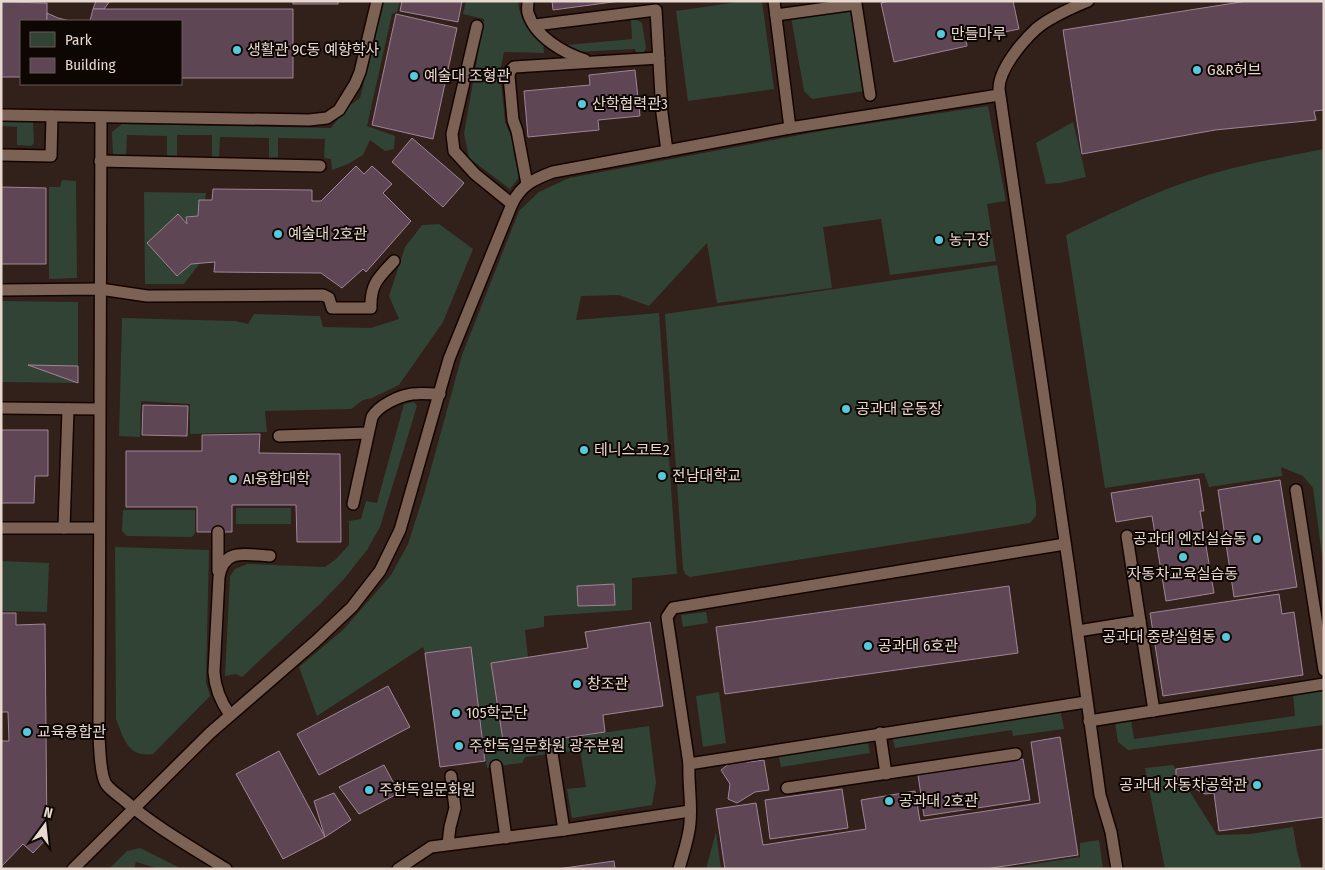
<svg xmlns="http://www.w3.org/2000/svg" width="1325" height="870" font-family="'Fira Sans Condensed','Noto Sans KR',sans-serif">
<style>
.education{fill:#32201a;fill-rule:evenodd}
.green{fill:#314335}
.building{fill:#5e4655;stroke:#a08596}
.lines{fill:none;stroke-linecap:round;stroke-linejoin:round}
.lane-casing{stroke:#140400;stroke-width:14}
.lane{stroke:#7b6254;stroke-width:11}
.poi-dot{fill:#53cbdb;stroke:#0e0603;stroke-width:2}
.labels{text-anchor:middle;dominant-baseline:central;stroke-width:4;stroke-linejoin:round;paint-order:stroke}
.poi-label{font-size:15px;fill:#e7d8d0;stroke:#0e0603;text-anchor:start}
</style>
<rect width="100%" height="100%" fill="#2d180c"/>
<path class="education" d="M1,1H1324V869H1ZM21,21H181V84H21Z"/>
<g class="green">
<path d="M383,1H400L397,12L392,14L367,126L395,136L394,149L385,151L370,140L363,155L348,164L332,170L331,159L324,158L325,139L278,138V157L269,158V138L220,137L219,157H212V135H177V156H167V136L127,135L126,156H113L112,132L122,124L331,128L346,108L360,98Z"/>
<path d="M466,1H518C519,19 530,31 543,42L544,53L504,52L500,72L505,122L513,141L514,155L520,176L510,189L469,158L464,134L484,19L463,14Z"/>
<path d="M745,1H762L774,89L688,101L676,11Z"/>
<path d="M850,7L865,91L812,99L804,91L791,17Z"/>
<path d="M631,20H637L642,23L646,48L643,54L637,55L635,49L576,52L567,49V45L632,39Z"/>
<path d="M988,106L1006,201L987,204L996,261L890,275L881,219L823,227L832,288L717,303L707,243L649,306L619,295L581,296L576,320L659,313L677,574L632,578V610L544,616V627L525,630L528,657L491,663L504,747L649,726L656,783L652,805L572,818L567,789L586,787L580,750L525,757L522,763L496,766L487,768L470,647L425,653L423,647L317,716L299,667L343,630L391,575L408,544L424,494L462,355L519,211L539,192L569,178L832,129Z"/>
<path d="M1,121H33L34,143L31,146L17,145V127L1,126Z"/>
<path d="M1073,122L1086,177L1060,183L1046,184L1036,143Z"/>
<path d="M1324,149V570L1313,488L1303,476L1281,467L1282,476L1209,487L1204,473L1105,488L1066,235C1106,216 1147,195 1189,181C1233,166 1279,158 1324,149Z"/>
<path d="M62,180L76,181L77,278L49,279V187H60Z"/>
<path d="M144,192L206,193L205,200H199L198,216L186,217L187,224L178,214L147,243L177,276L191,264L200,263L184,284H145Z"/>
<path d="M439,224L473,249L443,322L399,385L372,398L363,400L351,409L265,411L267,432L190,434V404L141,401L140,437L119,436L122,318L235,321L248,324L254,314L320,316L323,327L371,328L399,319L389,296L405,247L422,225Z"/>
<path d="M997,265L1036,503V516L1030,523L690,577L685,574L683,568L665,314Z"/>
<path d="M1,301L78,302V383L1,382Z"/>
<path d="M414,402L417,406L380,527L367,550L344,579L320,604L242,677L236,674L225,676L230,576L235,569L247,564L325,567L336,559L349,545V521L361,519L366,501L377,503L404,404Z"/>
<rect x="236" y="508" width="55" height="16"/>
<path d="M123,510H195V533L192,537L127,536L122,531Z"/>
<path d="M115,547L209,550L206,682L210,696L153,754C128,758 124,739 116,719Z"/>
<path d="M1,561L49,563L47,612L1,611Z"/>
<path d="M706,612L708,623L683,627L681,615Z"/>
<path d="M1324,690V725L1128,750L1118,742L1115,722L1131,720L1134,739L1295,716L1293,694Z"/>
<path d="M719,692L726,743L703,747L696,696Z"/>
<path d="M1060,709L1064,729L1013,736L1012,730L895,748L892,735Z"/>
<path d="M867,739L870,753L781,767L778,753Z"/>
<path d="M1173,765L1217,835L1250,834L1293,827L1297,851L1302,869H1165L1145,768Z"/>
<path d="M716,832L721,869H706Z"/>
<path d="M1099,840L1103,869H1002L1080,857V843Z"/>
<path d="M140,848L182,869H159L136,862L134,869H109L127,851Z"/>
</g>
<g class="building">
<path d="M96,1H110L104,9H93Z"/>
<rect x="293" y="1" width="45" height="3"/>
<path d="M402,1H462L458,22L400,11Z"/>
<path d="M552,1H620L553,10Z"/>
<path d="M889,1H1013L1019,29L966,40L967,46L894,62L881,3Z"/>
<path d="M1247,1H1324V110L1314,111L1316,120L1215,130L1082,154L1063,30Z"/>
<path d="M1,2L47,3V21H21V77H1Z"/>
<path d="M93,9H293V78H181V21H90Z"/>
<path d="M47,13L58,18L70,21H47Z"/>
<path d="M396,14L457,28L433,139L372,125Z"/>
<path d="M635,70L640,116L598,120L599,130L528,137L524,91L590,85L589,75Z"/>
<path d="M412,138L464,183L443,207L392,162Z"/>
<path d="M356,166L364,174L372,166L392,184L383,193L411,221L366,272L363,269L342,288L321,273L214,272L215,262L191,264L177,276L147,243L178,214L187,224L186,217L198,216L199,200H212L213,189L312,190V201H321Z"/>
<path d="M1,187L46,188V264H1Z"/>
<path d="M28,365L78,366V383Z"/>
<path d="M143,405L188,406L187,436L142,435Z"/>
<path d="M1,430H48V476H35L34,503H1Z"/>
<path d="M260,434L259,453L340,454L341,542H297L296,505H232V532H197V507H126V451H202V435Z"/>
<path d="M1199,479L1204,511H1200L1214,593L1166,601L1152,516L1116,522L1111,493Z"/>
<path d="M1280,480L1297,587L1234,597L1218,490Z"/>
<path d="M614,584L615,605L578,606L577,586Z"/>
<path d="M1009,586L1018,653L725,694L716,627Z"/>
<path d="M1279,594L1282,614L1294,612L1303,675L1163,696L1150,613Z"/>
<path d="M1,613H16V625L45,624L47,838L33,853L23,844L1,867V741H9L8,712H1Z"/>
<path d="M650,622L663,706L603,715L605,732L504,747L491,663L588,648L585,632Z"/>
<path d="M471,647L485,761L440,767L425,653Z"/>
<path d="M388,686L410,727L319,775L297,734Z"/>
<path d="M1060,737L1078,855L985,869H725L716,809L756,803L763,845L866,829L861,800L915,791L920,821L1040,803L1031,742Z"/>
<path d="M1324,749V817L1219,831L1214,793L1205,794L1176,778V769Z"/>
<path d="M279,751L325,837L283,859L236,774Z"/>
<path d="M1023,759L1030,800L924,816L918,775Z"/>
<path d="M734,760L749,762L764,760L769,790L755,792L737,803L728,799L730,784L721,770Z"/>
<path d="M384,765L399,793L359,814L339,787Z"/>
<path d="M842,789L848,828L770,839L765,800Z"/>
<path d="M334,793L351,820L325,837L314,801Z"/>
<path d="M614,861L615,869H557Z"/>
</g>
<g class="lines">
<g class="lane-casing">
<g id="lane">
<path d="M528,1C528,5 527,10 528,13C535,37 564,53 585,60"/>
<path d="M774,1L790,128"/>
<path d="M1088,1C1071,8 1050,17 1036,29C1022,42 999,69 999,89L1069,569L1100,795L1111,832L1117,869"/>
<path d="M776,15L856,4L870,95"/>
<path d="M535,25L656,10L662,113L667,151"/>
<path d="M477,26L452,134L454,151L475,174L512,204"/>
<path d="M1,115L309,120L327,118L339,110L355,84L360,72L377,1"/>
<path d="M101,117L99,727C99,740 100,775 106,784C110,790 118,795 124,800C155,827 191,847 226,869"/>
<path d="M1,155L51,156L52,116"/>
<path d="M100,161L320,166"/>
<path d="M527,184L517,131L513,120L509,76L510,71L514,67L659,58"/>
<path d="M1,290L100,289L147,296L323,295L329,298L332,308H371C370,284 379,277 394,261"/>
<path d="M1,408L99,409"/>
<path d="M279,436L368,433"/>
<path d="M1296,490L1324,670"/>
<path d="M353,504L372,417C379,405 399,396 412,394C421,393 431,394 440,394"/>
<path d="M1,528H99"/>
<path d="M64,528L68,409"/>
<path d="M218,532V571"/>
<path d="M1140,621L1154,711"/>
<path d="M1078,631L1140,621L1127,536"/>
<path d="M230,715C220,701 215,688 214,672L219,577C224,547 246,555 270,556"/>
<path d="M1089,721L1324,684"/>
<path d="M880,733L886,774"/>
<path d="M552,753L564,830"/>
<path d="M689,764L1086,702"/>
<path d="M496,766L506,838"/>
<path d="M787,788L1016,754"/>
<path d="M448,844L450,827L455,808L451,776"/>
<path d="M73,869L210,733L315,642L352,607L380,571L400,530L449,359L512,204C521,185 534,179 553,172L790,128L999,95"/>
<path d="M398,869L431,847L564,830L690,811"/>
<path d="M679,869C683,854 689,838 690,823C692,803 688,783 689,764L667,617L673,608L1065,544"/>
</g>
</g>
<use href="#lane" class="lane"/>
</g>
<g class="poi-dot">
<circle cx="941" cy="34" r="5"/>
<circle cx="237" cy="50" r="5"/>
<circle cx="1197" cy="70" r="5"/>
<circle cx="414" cy="76" r="5"/>
<circle cx="582" cy="104" r="5"/>
<circle cx="278" cy="234" r="5"/>
<circle cx="939" cy="240" r="5"/>
<circle cx="846" cy="409" r="5"/>
<circle cx="584" cy="450" r="5"/>
<circle cx="662" cy="476" r="5"/>
<circle cx="233" cy="479" r="5"/>
<circle cx="1257" cy="539" r="5"/>
<circle cx="1183" cy="557" r="5"/>
<circle cx="1226" cy="637" r="5"/>
<circle cx="868" cy="646" r="5"/>
<circle cx="577" cy="684" r="5"/>
<circle cx="456" cy="713" r="5"/>
<circle cx="27" cy="732" r="5"/>
<circle cx="459" cy="746" r="5"/>
<circle cx="1257" cy="785" r="5"/>
<circle cx="369" cy="790" r="5"/>
<circle cx="889" cy="801" r="5"/>
</g>
<g class="labels">
<g class="poi-label">
<text x="951" y="34">만들마루</text>
<text x="247" y="50">생활관 9C동 예향학사</text>
<text x="1207" y="70">G&amp;R허브</text>
<text x="424" y="76">예술대 조형관</text>
<text x="592" y="104">산학협력관3</text>
<text x="288" y="234">예술대 2호관</text>
<text x="949" y="240">농구장</text>
<text x="856" y="409">공과대 운동장</text>
<text x="594" y="450">테니스코트2</text>
<text x="672" y="476">전남대학교</text>
<text x="243" y="479">AI융합대학</text>
<text x="1247" y="539" text-anchor="end">공과대 엔진실습동</text>
<text x="1183" y="574" text-anchor="middle">자동차교육실습동</text>
<text x="1216" y="637" text-anchor="end">공과대 중량실험동</text>
<text x="878" y="646">공과대 6호관</text>
<text x="587" y="684">창조관</text>
<text x="466" y="713">105학군단</text>
<text x="37" y="732">교육융합관</text>
<text x="469" y="746">주한독일문화원 광주분원</text>
<text x="1247" y="785" text-anchor="end">공과대 자동차공학관</text>
<text x="379" y="790">주한독일문화원</text>
<text x="899" y="801">공과대 2호관</text>
</g>
</g>
<rect width="1325" height="870" fill="none" stroke="#e7d8d0" stroke-width="5"/>
<rect x="20" y="20" width="162" height="65" fill="#0e0603" stroke="#655a55"/>
<rect x="30" y="32" width="25" height="15" fill="#314335" stroke="#655a55"/>
<text x="65" y="45" font-size="15" fill="#e7d8d0">Park</text>
<rect x="30" y="58" width="25" height="15" fill="#5e4655" stroke="#655a55"/>
<text x="65" y="70" font-size="15" fill="#e7d8d0">Building</text>
<g transform="translate(45 825) rotate(15)" stroke="#0e0603" stroke-width="4" paint-order="stroke">
<path d="M0-4L9 19L0 12L-9 19Z" fill="#e7d8d0"/>
<text y="-8" font-size="14" font-weight="bold" text-anchor="middle" fill="#e7d8d0">N</text>
</g>
</svg>
